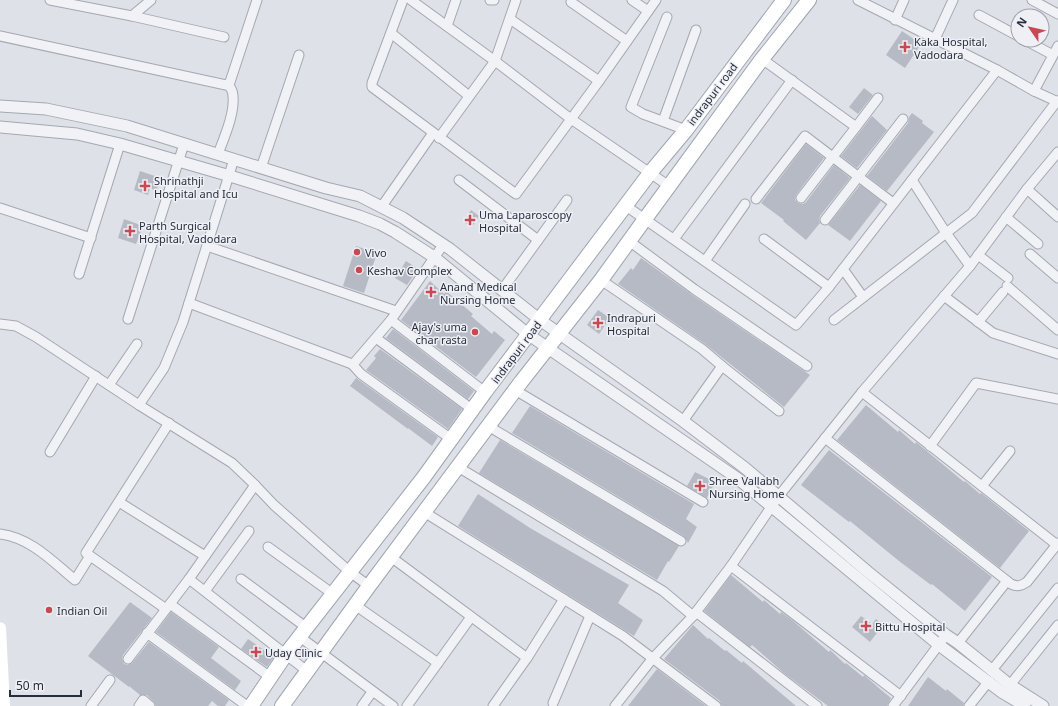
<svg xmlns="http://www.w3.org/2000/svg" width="1058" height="706" font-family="'Noto Sans',sans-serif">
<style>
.building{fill:#b6bac4}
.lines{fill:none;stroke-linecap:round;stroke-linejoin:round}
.minor-casing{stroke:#a4a8b1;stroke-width:11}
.tertiary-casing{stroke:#a4a8b1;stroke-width:13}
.primary-casing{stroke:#9ea5b2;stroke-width:16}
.minor{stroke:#f1f2f6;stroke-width:9}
.tertiary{stroke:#f1f2f6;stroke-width:11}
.secondary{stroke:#fff;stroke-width:12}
.primary{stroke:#fff;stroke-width:14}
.poi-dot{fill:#c74952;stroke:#eef0f5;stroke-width:1.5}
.labels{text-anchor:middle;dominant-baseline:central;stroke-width:3;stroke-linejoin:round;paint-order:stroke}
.poi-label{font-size:11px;fill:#282e3d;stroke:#eef0f5;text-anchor:start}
.street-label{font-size:11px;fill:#282e3d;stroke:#eef0f5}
</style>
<rect width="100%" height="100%" fill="#dee1e7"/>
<g class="building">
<path d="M902,31L921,44L905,68L886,55Z"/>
<path d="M864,88L873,95L858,114L849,107Z"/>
<path d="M912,113L923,121L922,123L934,132L887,191L867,176L908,123L909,117Z"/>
<path d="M872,116L887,130L857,168L841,156Z"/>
<path d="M806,144L824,158L796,195L795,200L798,203L803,204L806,202L834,165L850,178L820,216L819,220L820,223L806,240L783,221L784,220L761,203Z"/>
<path d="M140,171L155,176L153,181L159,183L156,191L150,188L148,195L134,190Z"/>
<path d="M860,185L881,201L850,241L828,225Z"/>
<path d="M471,210L479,216L472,227L464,222Z"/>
<path d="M124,219L143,226L136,244L118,238Z"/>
<path d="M356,246L377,253L364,293L343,286Z"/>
<path d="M641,258L691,294L810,375L784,407L705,344L618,284L631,268L633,270Z"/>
<path d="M406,261L418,269L407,285L395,278Z"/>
<path d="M430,281L444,294L446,291L473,314L471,316L492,334L494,331L505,340L476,377L401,320Z"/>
<path d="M598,310L610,318L599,334L587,325Z"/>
<path d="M393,329L474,391L468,399L386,338Z"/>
<path d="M380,349L462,409L448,429L366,370L376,358L374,356Z"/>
<path d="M356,378L438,437L432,446L408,428V429L350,386Z"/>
<path d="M866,405L898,432L899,430L915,444L916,442L964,482L965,481L980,494L981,493L1029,531L1000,568L837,440Z"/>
<path d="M530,406L694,504L686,519L697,527L688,543L684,536L512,433Z"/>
<path d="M500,440L679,546L669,562L668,561L657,580L479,473Z"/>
<path d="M829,450L992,577L965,611L932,584L931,585L899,561L850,521L849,522L801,485Z"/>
<path d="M695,472L715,482L707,498L687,486Z"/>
<path d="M478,494L530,528L629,585L618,603L643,620L634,636L458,526Z"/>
<path d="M731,575L763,602L764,600L780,614L781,612L792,620L829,652L830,650L845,664L846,663L863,677L864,675L880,689L891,698L887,706H828L785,674L752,645L750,647L704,611Z"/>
<path d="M130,602L152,618L123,655L122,659L124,664L128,665L132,663L149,642L229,700L225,706H218L212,701L208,706H156L154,702L147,695H140L129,686V687L88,656Z"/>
<path d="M171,612L219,647L211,658L241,681L235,690L156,632Z"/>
<path d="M861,616L872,624L876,619L883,625L870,642L852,627Z"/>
<path d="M693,625L708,639L709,638L725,651L726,650L742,663L743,661L796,706H722L720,701L664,659Z"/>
<path d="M248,639L274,657L267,667L241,649Z"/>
<path d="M657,669L706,706H628Z"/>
<path d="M928,677L946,691L947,689L964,703L963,706H908Z"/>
</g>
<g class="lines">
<g class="minor-casing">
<g id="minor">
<path d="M50,0L132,16L224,37"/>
<path d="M403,0L372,83V87L516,194L599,81L656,0"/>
<path d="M411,0L495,61L571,119L669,186"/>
<path d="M490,0H494"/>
<path d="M632,0L648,11"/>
<path d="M858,0L997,70L1034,91L1058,102"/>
<path d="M1032,0L1058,14"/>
<path d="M571,2L627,41"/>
<path d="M979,15L1018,36"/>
<path d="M132,16L151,0"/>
<path d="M667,17L631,107L643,114L686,130"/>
<path d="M510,19L599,81"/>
<path d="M895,20L904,0"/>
<path d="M447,26L456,0"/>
<path d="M391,33L469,96"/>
<path d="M0,36L226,85L230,82L257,0"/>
<path d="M935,39L953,0"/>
<path d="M1025,40L1053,55"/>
<path d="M762,59L856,127L878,98"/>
<path d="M1034,91L1058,46"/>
<path d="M663,121L696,30"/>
<path d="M439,138L495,61L516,0"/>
<path d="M218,154C224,138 235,113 233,96C233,91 231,88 228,84"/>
<path d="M261,168L299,55"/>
<path d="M459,180L538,240"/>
<path d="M912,180L946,233L970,266"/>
<path d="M1027,189L1058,217"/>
<path d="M801,198L856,127"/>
<path d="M756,199L805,136L893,203"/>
<path d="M382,206L433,133"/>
<path d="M626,206L796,325L829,287L997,70"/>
<path d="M0,208L91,238"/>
<path d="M1006,217L1038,244"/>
<path d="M825,220L903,119"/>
<path d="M674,239L792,80"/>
<path d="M764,239L829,287"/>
<path d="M629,241L694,289L807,366"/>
<path d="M207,246L396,311"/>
<path d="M1030,254L1058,278"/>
<path d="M978,255L1008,278"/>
<path d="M705,261L745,204"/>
<path d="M843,269L863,297"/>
<path d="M79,274L120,144"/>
<path d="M601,280L702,349L722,366L779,411"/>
<path d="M1007,286L1058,330"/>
<path d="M502,290L567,200"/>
<path d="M944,296L993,333L1058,354"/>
<path d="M189,303L352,364L355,362L391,320L443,245"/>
<path d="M128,319L184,144"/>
<path d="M391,320L485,392"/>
<path d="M834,320L972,213L1057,101"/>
<path d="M978,322L1003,292"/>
<path d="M0,324L16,326L36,337L139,405L232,463L255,485L274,505L350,572L369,586"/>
<path d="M376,338L473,410"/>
<path d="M352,364L361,374L451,439"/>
<path d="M109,385L137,344"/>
<path d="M515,390L703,502"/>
<path d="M862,392L1057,545"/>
<path d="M139,405L164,368L183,322L234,159"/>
<path d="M683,421L722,366"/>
<path d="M488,426L681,541"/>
<path d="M825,438L1011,584C1017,587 1021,586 1027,582L1058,543"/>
<path d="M930,446L976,383L1058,399"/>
<path d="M50,452L96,376"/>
<path d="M458,467L663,591L693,616"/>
<path d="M982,486L1010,451"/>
<path d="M119,502L205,556"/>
<path d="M424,512L623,636L716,706"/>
<path d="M0,534C31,538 52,561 75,580L90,556"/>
<path d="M268,547L333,594"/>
<path d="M391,557L527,658"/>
<path d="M731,566L901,696"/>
<path d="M189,579L307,671"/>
<path d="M241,579L307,628"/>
<path d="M205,591L249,531"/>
<path d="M170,604L270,677"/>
<path d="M355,605L438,663"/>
<path d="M166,609L86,553L169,423"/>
<path d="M696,612L817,706"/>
<path d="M147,633L247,706"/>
<path d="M300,637L393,706"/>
<path d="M958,643L1007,581"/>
<path d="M128,659L189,579L255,485"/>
<path d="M992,670L1058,588"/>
<path d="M1010,685L1058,625"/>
<path d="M553,703L590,616"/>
<path d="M91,706L110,680"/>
<path d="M139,706L143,700L150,706"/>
<path d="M362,706L372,692"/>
<path d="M407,706L471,617"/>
<path d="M493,706L527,658L564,599"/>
<path d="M615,706L653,658L693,616L731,566L778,497L862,392L970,266L1027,189L1058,152"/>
<path d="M893,706L946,635"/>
<path d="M969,706L989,681"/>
</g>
</g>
<g class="tertiary-casing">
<g id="tertiary">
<path d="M0,106L46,109L127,126L326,188L360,196L403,218L450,249L540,320L683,421L745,468L868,572L946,635L958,643L1010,685L1043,706"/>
<path d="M0,127L77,134L120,144L230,176L359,216L380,224L395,232L434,257L529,335L737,478L939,645L1003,693L1025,706"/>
</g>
</g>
<g class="primary-casing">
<g id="primary">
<path d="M251,706L286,654L424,477L485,392L650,173L686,130L784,0"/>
<path d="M282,706L369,586L521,382L601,280L645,219L762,59L809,0"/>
</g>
</g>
<use href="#minor" class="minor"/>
<use href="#tertiary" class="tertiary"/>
<path class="secondary" d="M0,628L4,706"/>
<use href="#primary" class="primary"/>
</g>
<g class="poi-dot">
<path d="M903 41h4v4h4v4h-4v4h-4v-4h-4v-4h4z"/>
<path d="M143 180h4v4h4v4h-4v4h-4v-4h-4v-4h4z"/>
<path d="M468 214h4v4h4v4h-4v4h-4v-4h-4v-4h4z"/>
<path d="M128 225h4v4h4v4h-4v4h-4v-4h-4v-4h4z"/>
<circle cx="357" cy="252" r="4"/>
<circle cx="359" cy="270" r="4"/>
<path d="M429 286h4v4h4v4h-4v4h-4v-4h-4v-4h4z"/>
<path d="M596 317h4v4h4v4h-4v4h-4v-4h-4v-4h4z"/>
<circle cx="475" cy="332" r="4"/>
<path d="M698 480h4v4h4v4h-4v4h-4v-4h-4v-4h4z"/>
<circle cx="49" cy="610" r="4"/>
<path d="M864 620h4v4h4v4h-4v4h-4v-4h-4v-4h4z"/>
<path d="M254 646h4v4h4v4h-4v4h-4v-4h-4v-4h4z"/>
</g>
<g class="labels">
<g class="poi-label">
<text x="914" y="41">Kaka Hospital,<tspan x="914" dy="13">Vadodara</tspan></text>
<text x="154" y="180">Shrinathji<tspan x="154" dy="13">Hospital and Icu</tspan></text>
<text x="479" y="214">Uma Laparoscopy<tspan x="479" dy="13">Hospital</tspan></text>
<text x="139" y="225">Parth Surgical<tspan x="139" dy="13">Hospital, Vadodara</tspan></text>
<text x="365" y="252">Vivo</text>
<text x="367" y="270">Keshav Complex</text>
<text x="440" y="286">Anand Medical<tspan x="440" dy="13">Nursing Home</tspan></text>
<text x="607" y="317">Indrapuri<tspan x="607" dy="13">Hospital</tspan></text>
<text x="467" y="326" text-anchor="end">Ajay's uma<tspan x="467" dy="13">char rasta</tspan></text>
<text x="709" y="480">Shree Vallabh<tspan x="709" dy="13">Nursing Home</tspan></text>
<text x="57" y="610">Indian Oil</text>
<text x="875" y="626">Bittu Hospital</text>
<text x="265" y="652">Uday Clinic</text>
</g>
<g class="street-label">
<text transform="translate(712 94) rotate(-53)">indrapuri road</text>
<text transform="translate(516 352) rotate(-53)">indrapuri road</text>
</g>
</g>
<g transform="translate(1030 28) rotate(304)"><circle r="19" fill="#eef0f5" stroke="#9fa2ab"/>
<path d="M0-3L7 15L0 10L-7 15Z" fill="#c74952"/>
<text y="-6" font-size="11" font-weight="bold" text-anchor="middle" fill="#282e3d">N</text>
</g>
<path d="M10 690v6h71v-6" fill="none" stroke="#282e3d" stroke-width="2"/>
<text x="16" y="690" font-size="12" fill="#282e3d" stroke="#eef0f5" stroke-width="3" paint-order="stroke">50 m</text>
</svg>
